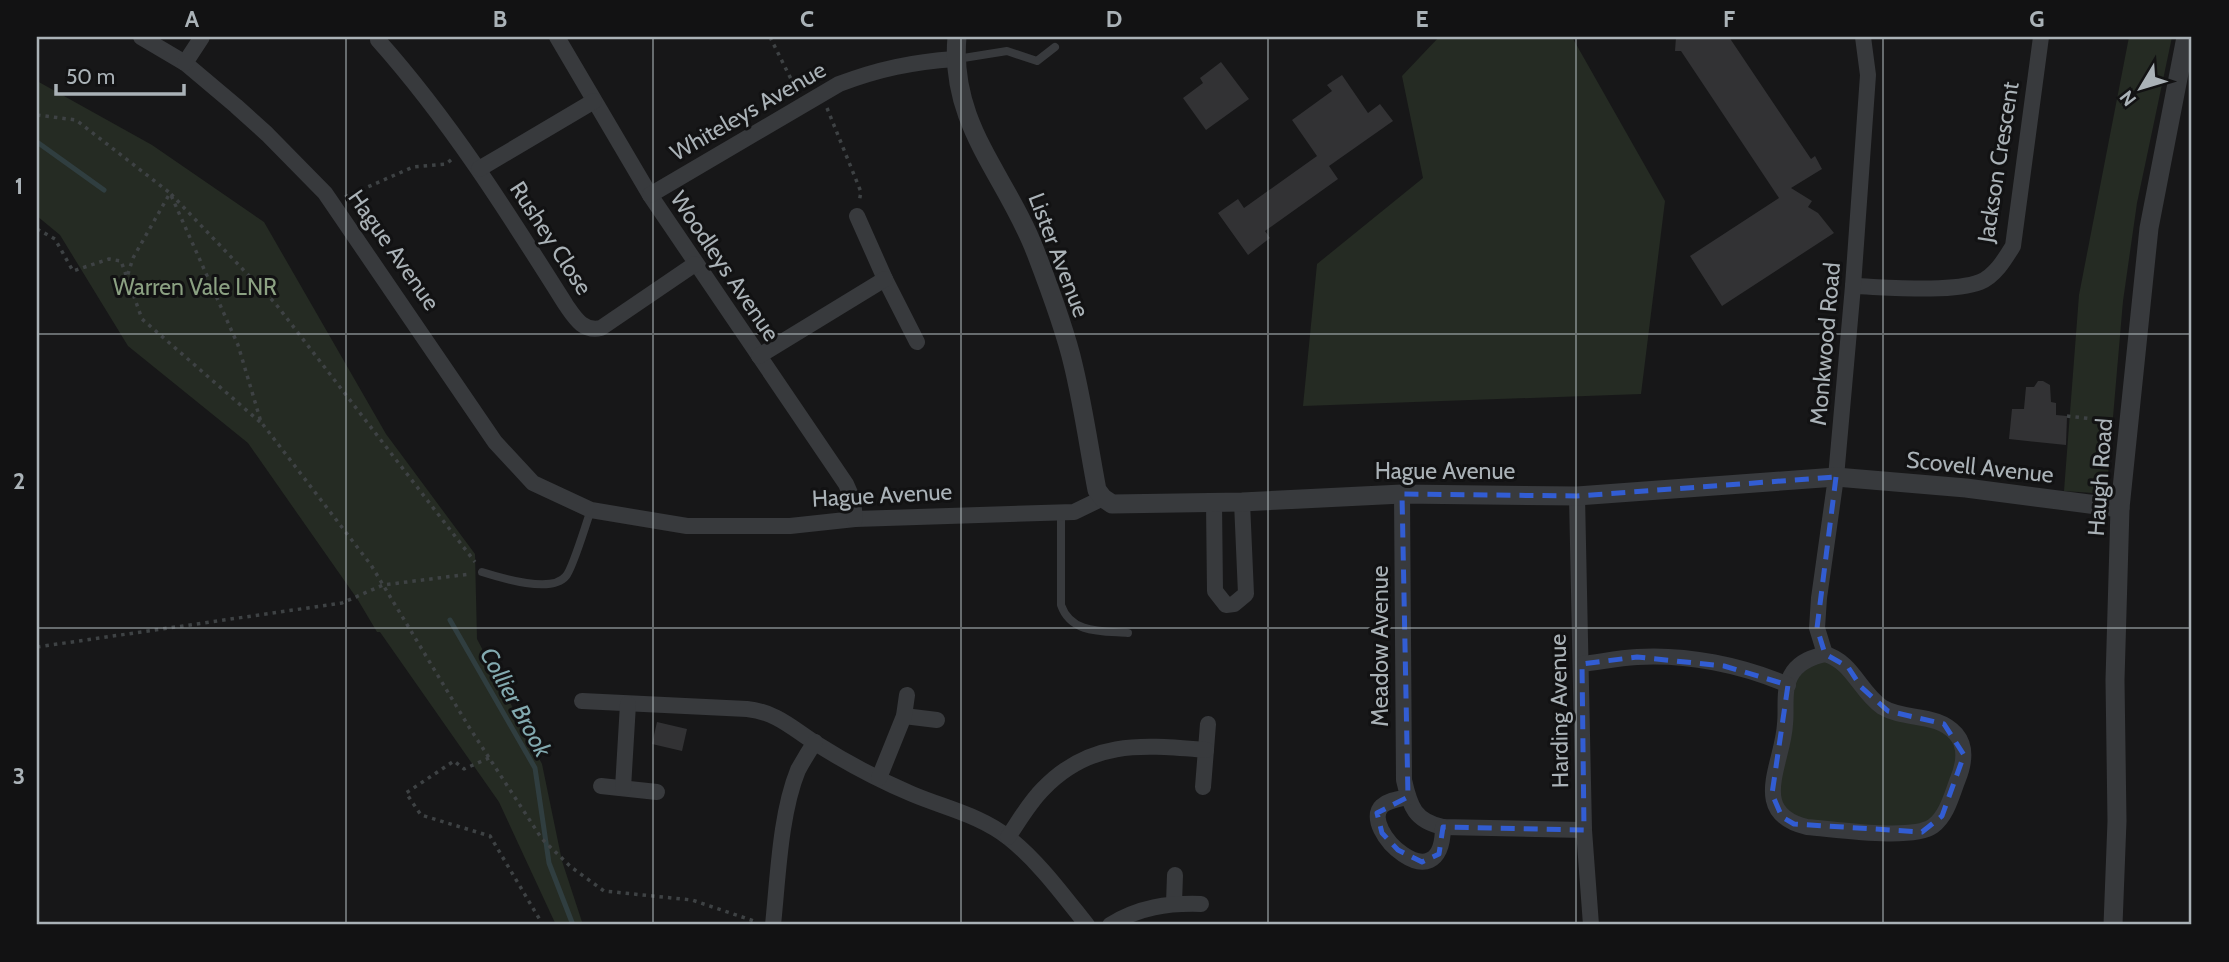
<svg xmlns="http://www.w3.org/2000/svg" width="2229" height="962" font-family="Cabin,sans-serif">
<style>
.green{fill:#252b23}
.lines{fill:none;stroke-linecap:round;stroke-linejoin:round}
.stream{stroke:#303e40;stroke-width:5}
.building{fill:#323234}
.path{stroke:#3e4244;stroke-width:3.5;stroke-dasharray:3.5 5;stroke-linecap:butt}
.service{stroke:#383a3d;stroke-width:8}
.minor{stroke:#383a3d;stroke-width:16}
.tertiary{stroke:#383a3d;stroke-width:19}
.marked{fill:none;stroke:#325dd3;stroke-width:5;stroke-dasharray:14 9;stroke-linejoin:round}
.grid{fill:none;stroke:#aab2b7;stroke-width:2;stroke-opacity:0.55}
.labels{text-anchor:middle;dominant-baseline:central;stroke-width:6;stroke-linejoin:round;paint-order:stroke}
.street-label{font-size:23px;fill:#aab2b7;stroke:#121213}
.park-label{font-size:23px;fill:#8ba182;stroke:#121213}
.water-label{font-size:24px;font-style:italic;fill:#83aab0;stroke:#121213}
.neatline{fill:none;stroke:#aab2b7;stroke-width:2.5}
.grid-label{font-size:23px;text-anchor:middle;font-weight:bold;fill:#aab2b7}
</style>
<rect width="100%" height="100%" fill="#171718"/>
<g class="green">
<path d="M1439,37H1572L1665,201L1641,394L1303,406L1317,264L1423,178L1402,76Z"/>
<path d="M2129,37H2172L2137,203L2123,301L2108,475L2093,493L2064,491L2079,295Z"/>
<path d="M37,81L152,145L264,222L386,434L475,554L477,639L542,764L562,861L583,925H556L499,802L380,632H377L358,600L248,443L128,346L60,235L37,216Z"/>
<path d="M1825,654L1874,701L1929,719L1962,744L1942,816L1922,832L1782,817L1773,779L1788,685Z"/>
</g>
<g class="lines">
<g class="stream">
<path d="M37,142L104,190"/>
<path d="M450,620L535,768L549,863L573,925"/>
</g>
</g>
<g class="building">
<path d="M1676,37H1729L1811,159L1815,156L1822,169L1791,188L1812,201L1808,207L1818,213L1834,233L1722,306L1690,256L1779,198L1681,51H1675Z"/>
<path d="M1221,62L1249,99L1206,130L1183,98L1203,83L1200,78Z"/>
<path d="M1342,75L1368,113L1380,104L1393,121L1329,166L1338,179L1265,231L1270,238L1248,255L1218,213L1238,199L1244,208L1317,156L1292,120L1332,91L1327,85Z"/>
<path d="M2038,381H2043L2050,385L2051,402L2056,403V415L2067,416L2066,445L2009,439L2012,409H2024L2026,387H2034Z"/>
<path d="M657,722L687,729L682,751L652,744Z"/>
</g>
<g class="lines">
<g class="path">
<path d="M770,37L797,91"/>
<path d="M827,108L861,192L859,202"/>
<path d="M37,115L76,120L170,193L238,345L261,422L371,565L469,727L542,839L571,867L604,891L692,900L757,922"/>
<path d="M345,197L413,167L446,164L452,159"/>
<path d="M37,229L55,239L73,271L109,259L121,261L126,275"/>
<path d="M2067,416L2111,421"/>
<path d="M260,422L142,319L127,277L133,258L170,193L275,303L475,562"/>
<path d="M37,647L342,603L383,585L470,574"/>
<path d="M489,758L464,769L454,761L406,793L421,815L490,836L543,925"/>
</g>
<g class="service">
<path d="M957,59L1007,51L1037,61L1055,47"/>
<path d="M1061,512V605C1071,634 1102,631 1128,633"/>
<path d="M482,572C501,578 552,594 566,576C573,568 586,523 591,510"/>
</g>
<g class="minor">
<path d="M141,37L185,63L236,106L267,134L325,193L495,442L533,483L591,510L687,526H790L855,519L1074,512L1103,498"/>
<path d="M557,37L650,195L846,484L853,500L855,519"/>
<path d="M378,40C451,122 508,213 566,305C575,318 583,332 601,328L695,264"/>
<path d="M185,63L202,37"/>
<path d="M479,169L594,101"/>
<path d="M650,195L839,84C879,69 912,62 955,59"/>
<path d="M857,216L885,279L917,342"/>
<path d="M1853,286C1885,287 1952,293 1980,282C1995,276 2005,259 2013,246L2041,37"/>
<path d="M759,356L885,279"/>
<path d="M1402,494L1404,780C1410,807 1415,821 1443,827L1584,830"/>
<path d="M1577,496L1584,830L1591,925"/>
<path d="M1214,503L1215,591L1226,605L1234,604L1246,594L1242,502"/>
<path d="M1825,654L1817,628L1819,598L1836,477L1853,286L1868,75L1863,37"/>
<path d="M1825,654C1853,662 1859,691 1882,707C1905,721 1937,712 1956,734C1967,747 1964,764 1958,779C1952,794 1947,816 1933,826C1912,841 1835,829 1807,827C1748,813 1783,764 1785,724C1787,707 1782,688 1793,672C1801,661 1813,657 1825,654Z"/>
<path d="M1582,664C1600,662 1618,658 1637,657C1687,654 1742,665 1788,685"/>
<path d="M582,701L747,709C777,712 793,729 817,744C847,763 879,780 912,794C945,808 980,815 1009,838C1039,862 1063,895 1087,925"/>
<path d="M904,716L937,720"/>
<path d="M879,778L904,716L907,695"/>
<path d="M601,786L657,792"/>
<path d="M1203,787L1208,724"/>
<path d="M623,788L628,704"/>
<path d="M1408,797C1399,799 1389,800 1382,806C1358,828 1442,906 1443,827"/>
<path d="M1008,837C1019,821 1029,803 1043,789C1091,739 1143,745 1206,750"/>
<path d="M1174,903L1175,875"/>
<path d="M773,925C778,878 780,814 798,770C803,761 809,751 815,742"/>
<path d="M1110,925C1139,907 1168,903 1201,904"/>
</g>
<g class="tertiary">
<path d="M957,37C949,125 1007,176 1036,253C1049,287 1065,329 1073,364C1083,405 1089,448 1097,490L1103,498L1112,504L1242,502L1402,494L1577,496L1836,477L1966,488L2120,508"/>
<path d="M2113,925L2117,821L2115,680L2120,508L2149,228L2186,37"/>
</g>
</g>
<path class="marked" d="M1836,477L1817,628L1825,654L1848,667L1861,687L1888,711L1944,724L1964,755L1942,816L1922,832L1794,824L1782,817L1772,794L1788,685L1724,666L1637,657L1582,664L1584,830L1443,827L1439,854L1422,862L1398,850L1382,833L1377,813L1408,797L1402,494L1577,496Z"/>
<path class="grid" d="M346,37V925M653,37V925M961,37V925M1268,37V925M1576,37V925M1883,37V925M37,334H2192M37,628H2192"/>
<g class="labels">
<g class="street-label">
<text transform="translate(748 111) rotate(-30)">Whiteleys Avenue</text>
<text transform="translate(1998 162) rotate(-81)">Jackson Crescent</text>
<text transform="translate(551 238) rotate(57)">Rushey Close</text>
<text transform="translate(394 250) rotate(55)">Hague Avenue</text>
<text transform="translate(1059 255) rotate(69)">Lister Avenue</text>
<text transform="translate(725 266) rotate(56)">Woodleys Avenue</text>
<text transform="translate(1825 344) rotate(-85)">Monkwood Road</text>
<text transform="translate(1980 467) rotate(6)">Scovell Avenue</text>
<text x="1445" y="471">Hague Avenue</text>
<text transform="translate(2100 477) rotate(-86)">Haugh Road</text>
<text transform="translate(882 495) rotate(-3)">Hague Avenue</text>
<text transform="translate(1380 646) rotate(-90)">Meadow Avenue</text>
<text transform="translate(1559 711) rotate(-91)">Harding Avenue</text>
</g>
<g class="park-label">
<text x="195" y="287">Warren Vale LNR</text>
</g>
<g class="water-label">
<text transform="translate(516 702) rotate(61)">Collier Brook</text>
</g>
</g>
<rect width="2229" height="962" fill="none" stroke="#121213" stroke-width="77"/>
<g transform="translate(2141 88) rotate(232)" stroke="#121213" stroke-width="5" paint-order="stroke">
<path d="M0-5L12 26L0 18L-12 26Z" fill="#aab2b7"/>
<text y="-10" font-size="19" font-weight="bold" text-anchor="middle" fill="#aab2b7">N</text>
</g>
<path d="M56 84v10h128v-10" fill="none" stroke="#aab2b7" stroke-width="3.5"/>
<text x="66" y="84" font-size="21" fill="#aab2b7" stroke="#121213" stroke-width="5" paint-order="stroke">50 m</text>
<rect x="38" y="38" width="2152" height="885" class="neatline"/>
<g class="grid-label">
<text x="192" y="27">A</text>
<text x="500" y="27">B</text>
<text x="807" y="27">C</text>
<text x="1114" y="27">D</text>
<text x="1422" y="27">E</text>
<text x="1729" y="27">F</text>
<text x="2037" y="27">G</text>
<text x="19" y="194">1</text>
<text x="19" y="489">2</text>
<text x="19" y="784">3</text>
</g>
</svg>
